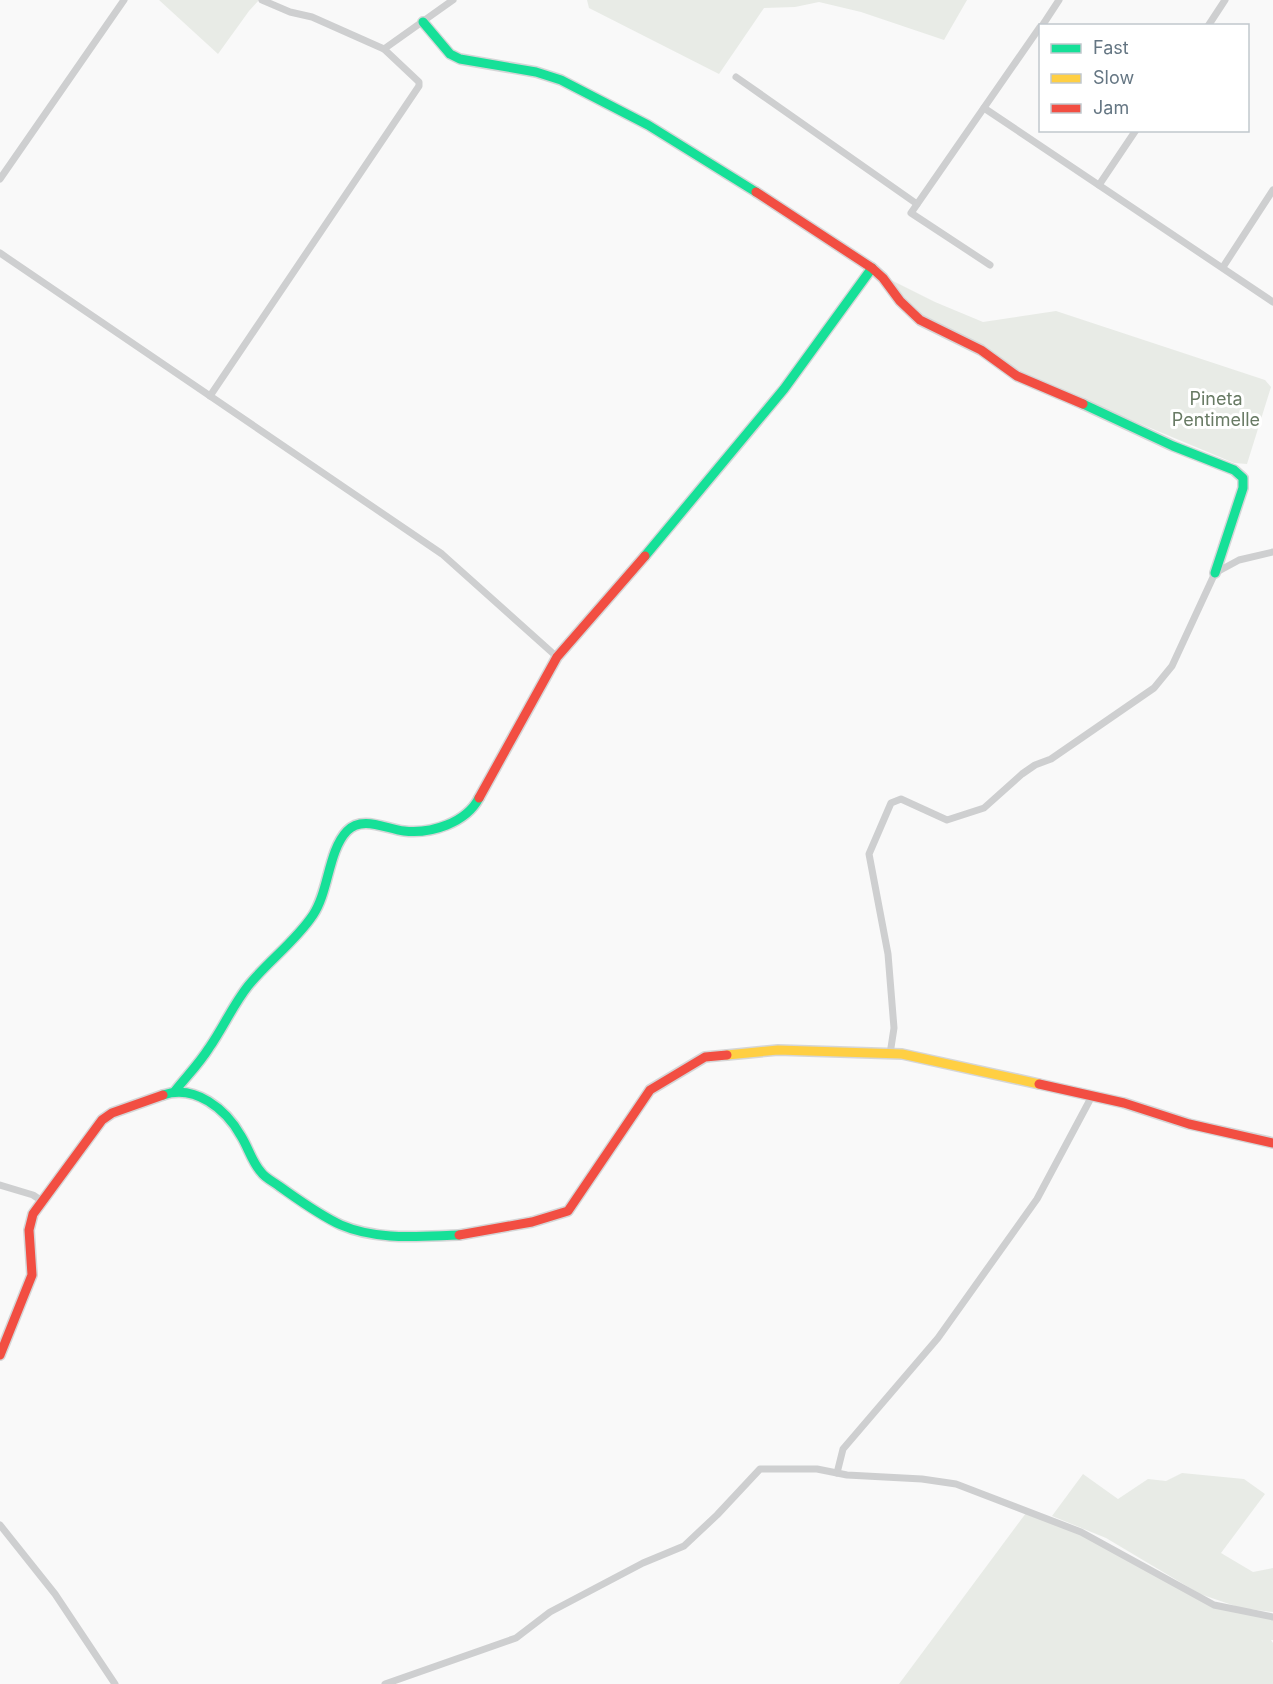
<svg xmlns="http://www.w3.org/2000/svg" width="1273" height="1684" font-family="Inter,sans-serif">
<style>
.green{fill:#e8ebe6}
.lines{fill:none;stroke-linecap:round;stroke-linejoin:round}
.fast-casing{stroke:#d5d6d7;stroke-width:12}
.slow-casing{stroke:#d5d6d7;stroke-width:12}
.jam-casing{stroke:#d5d6d7;stroke-width:12}
.street{stroke:#cecfd0;stroke-width:7}
.fast{stroke:#16e098;stroke-width:9}
.slow{stroke:#ffcf43;stroke-width:9}
.jam{stroke:#f24e42;stroke-width:9}
.labels{text-anchor:middle;dominant-baseline:central;stroke-width:6;stroke-linejoin:round;paint-order:stroke}
.park-label{font-size:18px;fill:#687a64;stroke:#fff}
</style>
<rect width="100%" height="100%" fill="#f9f9f9"/>
<g class="green">
<path d="M159,0H259L249,11L218,54Z"/>
<path d="M587,0H967L944,40L861,12L819,2L795,7L764,8L719,74L589,8Z"/>
<path d="M889,279L935,302L983,322L1056,311L1265,380L1271,387L1247,464L1234,463L1019,373L911,312Z"/>
<path d="M1182,1473L1244,1479L1265,1494L1221,1553L1253,1572L1273,1568V1612L1241,1608L1200,1594L1106,1538L1052,1516L1083,1474L1118,1499L1148,1479L1166,1481Z"/>
<path d="M1026,1513L1080,1531L1198,1598L1273,1617V1640H1271L1273,1643V1684H899Z"/>
</g>
<g class="lines">
<g class="fast-casing">
<g id="fast">
<path d="M423,22L450,54L460,59L536,72L561,80L648,125L756,192"/>
<path d="M1083,404L1173,446L1234,470L1243,478V488L1215,573"/>
<path d="M645,556L784,389L872,268"/>
<path d="M175,1091C186,1077 199,1064 209,1048C223,1028 233,1005 248,986C268,961 295,942 313,915C329,891 328,851 347,831C362,815 386,829 404,831C431,834 466,823 479,798"/>
<path d="M163,1095C195,1084 226,1109 241,1136C248,1147 252,1162 261,1172C265,1178 274,1182 279,1186C299,1200 319,1215 341,1225C378,1241 421,1236 459,1235"/>
</g>
</g>
<g class="slow-casing">
<path id="slow" d="M727,1055L778,1050L902,1054L1039,1084"/>
</g>
<g class="jam-casing">
<g id="jam">
<path d="M756,192L872,268L883,278L900,301L920,320L981,350L1017,376L1083,404"/>
<path d="M479,798L557,657L645,556"/>
<path d="M1039,1084L1124,1103L1189,1124L1273,1143"/>
<path d="M459,1235L532,1222L568,1211L650,1090L705,1057L727,1055"/>
<path d="M0,1355L32,1275L29,1230L33,1214L102,1120L112,1113L163,1095"/>
</g>
</g>
<g class="street">
<path d="M262,0L290,12L312,17L384,49L453,0"/>
<path d="M1042,26L1059,0"/>
<path d="M1208,26L1225,0"/>
<path d="M736,77L917,204"/>
<path d="M984,108L1273,302"/>
<path d="M0,179L124,0"/>
<path d="M1099,185L1136,130"/>
<path d="M0,253L442,554L557,657"/>
<path d="M990,265L911,213L1040,27"/>
<path d="M1223,267L1273,190"/>
<path d="M210,396L419,86V82L384,49"/>
<path d="M890,1054L894,1028L888,954L869,854L891,803L901,799L947,820L984,808L1022,774L1035,765L1051,759L1154,688L1172,666L1215,573L1239,560L1273,552"/>
<path d="M0,1185L33,1195L42,1201"/>
<path d="M837,1473L843,1449L938,1338L1037,1199L1092,1096"/>
<path d="M0,1525L55,1594L115,1684"/>
<path d="M385,1684L516,1638L550,1612L643,1563L684,1546L717,1515L760,1469H817L847,1475L922,1479L956,1484L1081,1532L1214,1605L1273,1617"/>
</g>
<use href="#fast" class="fast"/>
<use href="#slow" class="slow"/>
<use href="#jam" class="jam"/>
</g>
<g class="labels">
<g class="park-label">
<text x="1216" y="398">Pineta<tspan x="1216" dy="21">Pentimelle</tspan></text>
</g>
</g>
<rect x="1039" y="24" width="210" height="108" fill="#ffffff" stroke="#c1c8cd" stroke-width="1.5"/>
<rect x="1051" y="44" width="30" height="9" fill="#16e098" stroke="#c1c8cd" stroke-width="1.5"/>
<text x="1093" y="54" font-size="18" fill="#657683">Fast</text>
<rect x="1051" y="74" width="30" height="9" fill="#ffcf43" stroke="#c1c8cd" stroke-width="1.5"/>
<text x="1093" y="84" font-size="18" fill="#657683">Slow</text>
<rect x="1051" y="104" width="30" height="9" fill="#f24e42" stroke="#c1c8cd" stroke-width="1.5"/>
<text x="1093" y="114" font-size="18" fill="#657683">Jam</text>
</svg>
